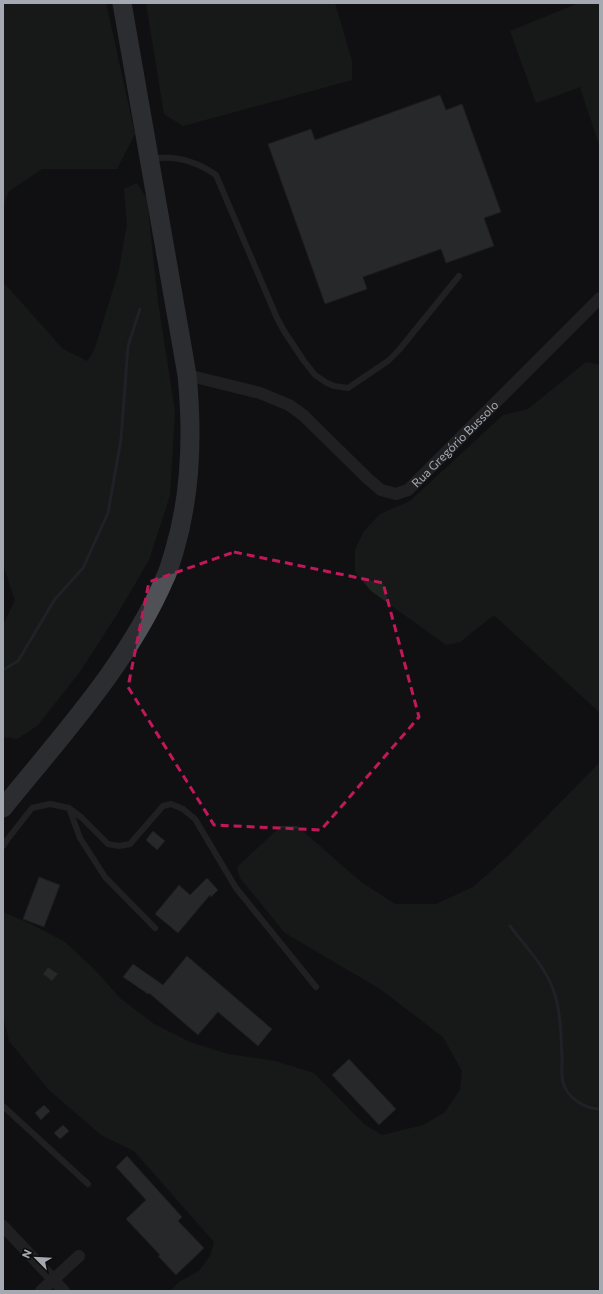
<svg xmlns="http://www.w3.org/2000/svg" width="603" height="1294" font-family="Commissioner,sans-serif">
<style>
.green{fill:#1e241f}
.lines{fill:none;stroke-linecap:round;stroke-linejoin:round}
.stream{stroke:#2f363c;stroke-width:3}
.building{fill:#444548;stroke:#2c2c2e}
.lane{stroke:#333437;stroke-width:6}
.street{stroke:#333437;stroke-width:12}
.primary{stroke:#4f5156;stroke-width:19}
.marked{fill:none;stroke:#c2185b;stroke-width:3;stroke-dasharray:8 5;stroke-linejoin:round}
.labels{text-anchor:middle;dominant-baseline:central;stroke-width:3;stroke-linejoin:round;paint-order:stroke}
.street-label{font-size:12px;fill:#a5a9b2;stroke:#0d0d0e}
</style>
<rect width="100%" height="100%" fill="#111113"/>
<g class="green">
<path d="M3,3H106L135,134L117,169H42L9,191L5,201L3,214Z"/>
<path d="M146,3H335L352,61V80L183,126L164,114Z"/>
<path d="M579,3H600V147L580,87L536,103L510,31Z"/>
<path d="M137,183L147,199L158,302L175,412L170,495L149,560L118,613L79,673L37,726L17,739L3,737V625L15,600L3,564V282L63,349L87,361L94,351L119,270L127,224L124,189Z"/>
<path d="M586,362L600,365V713L494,615L460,642L446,645L371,591L355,572V550L364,531L380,514L410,501L503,415L528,409Z"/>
<path d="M600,762V1291H170L179,1282L199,1271L210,1256L214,1242L134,1151L101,1135L49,1090L9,1041L3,1015V912L31,924L65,942L94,969L121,999L154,1024L190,1042L228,1054L275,1061L314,1073L365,1125L382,1135L423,1125L444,1113L460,1090L462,1071L443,1037L380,989L285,933L240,878L237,867L281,826H297L361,882L395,904H436L473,887L508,856Z"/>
</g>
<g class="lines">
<g class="stream">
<path d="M3,670L18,661L55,599L83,568L108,513L121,439L128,346L140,309"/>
<path d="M510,926C525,946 544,965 553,989C561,1011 561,1035 562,1058C562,1066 561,1075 563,1082C567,1098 585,1109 600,1109"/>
</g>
</g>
<g class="building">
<path d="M440,95L446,110L462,104L501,212L484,218L494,246L446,263L441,249L363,277L367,289L325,304L268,144L311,129L315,140Z"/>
<path d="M153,831L165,841L157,850L146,840Z"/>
<path d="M39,877L60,885L44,927L23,919Z"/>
<path d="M207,878L218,890L211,897L210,895L178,933L155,914L179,885L190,895Z"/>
<path d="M187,956L272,1029L258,1046L218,1012L198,1035L149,993L148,994L123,977L133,964L163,985Z"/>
<path d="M48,967L58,974L52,981L43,974Z"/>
<path d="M349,1059L396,1109L379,1125L332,1075Z"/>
<path d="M44,1105L50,1111L41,1120L35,1113Z"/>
<path d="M63,1125L69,1131L60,1139L54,1133Z"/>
<path d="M127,1156L182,1217L178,1221L204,1248L176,1275L158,1256L160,1255L126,1219L146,1200L116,1167Z"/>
</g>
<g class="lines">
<g class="lane">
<path d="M151,159C175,155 196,161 216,175L277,318L284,331L304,361L315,375L327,383L334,386L348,388L388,361L399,350L459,276"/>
<path d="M69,808L82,818L108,844L119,846L130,844L163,806L171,804L183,809L195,819L236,888L316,987"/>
<path d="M3,846L7,840L32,808L50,804L69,808L80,838L105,877L155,928"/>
<path d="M3,1106L88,1184"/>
</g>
<g class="street">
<path id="s1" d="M187,375L260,393L289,405L303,415L367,478L381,490L396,494L408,490L600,298"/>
<path d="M3,1226L64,1291"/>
<path d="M41,1291L79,1256"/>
</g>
<path class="primary" d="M3,808C61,736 128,664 165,578C169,570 171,561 174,552C191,495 193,435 187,375L122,3"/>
</g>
<path d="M0 0H603V1294H0ZM234,552L383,583L419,717L321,830L214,825L128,687L149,582Z" fill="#111113" fill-opacity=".55" fill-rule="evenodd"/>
<path class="marked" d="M234,552L383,583L419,717L321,830L214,825L128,687L149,582Z"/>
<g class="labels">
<g class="street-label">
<text stroke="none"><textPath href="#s1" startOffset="326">Rua Gregório Bussolo</textPath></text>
</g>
</g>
<rect width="603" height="1294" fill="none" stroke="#a5a9b2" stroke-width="8"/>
<g transform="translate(36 1258) rotate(294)" stroke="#0d0d0e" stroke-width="3" paint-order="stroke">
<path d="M0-3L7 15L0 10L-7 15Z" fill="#a5a9b2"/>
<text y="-6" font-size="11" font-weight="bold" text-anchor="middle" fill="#a5a9b2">N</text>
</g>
</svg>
